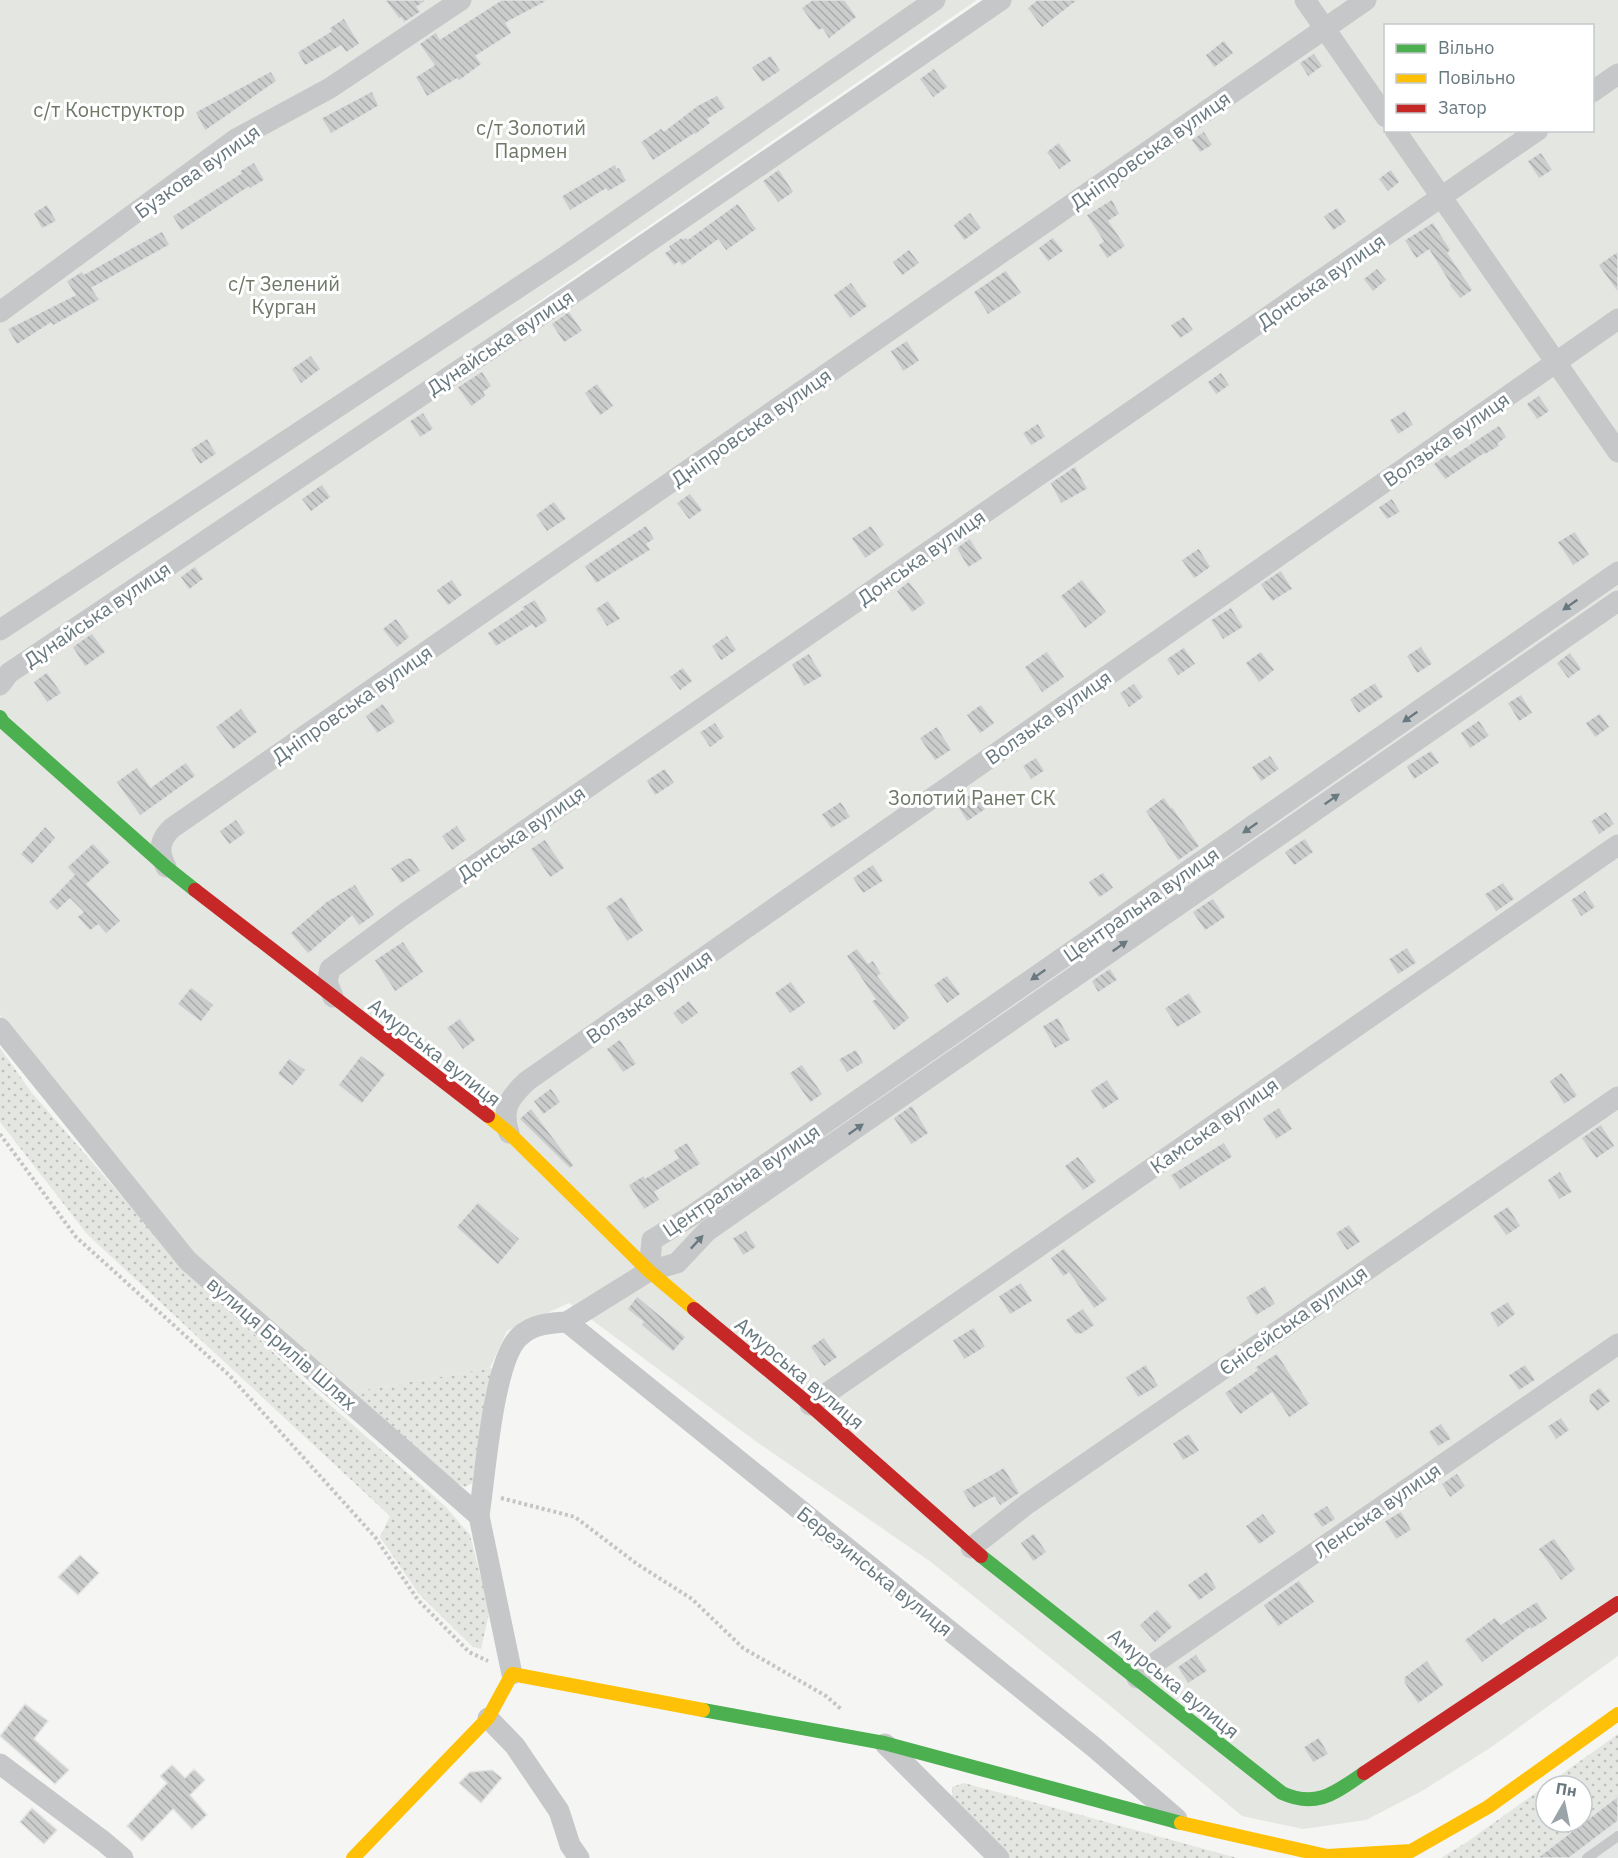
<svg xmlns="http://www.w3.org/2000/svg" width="1618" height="1858" font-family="'IBM Plex Sans',sans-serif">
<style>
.built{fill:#e5e6e6}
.grass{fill:url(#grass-dots);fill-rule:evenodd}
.green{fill:#e4e6e2;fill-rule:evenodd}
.building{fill:url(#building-back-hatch);stroke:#e4e4e4;stroke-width:1.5}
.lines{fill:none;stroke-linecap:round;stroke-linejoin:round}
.path{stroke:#c5c5c5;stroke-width:4;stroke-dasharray:3 3;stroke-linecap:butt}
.lane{stroke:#c6c7c8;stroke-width:10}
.street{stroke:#c6c7c8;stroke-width:21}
.fast{stroke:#4caf50;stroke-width:14}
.slow{stroke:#ffc107;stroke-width:14}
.jam{stroke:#c62828;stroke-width:14}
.oneway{fill:#697980}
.labels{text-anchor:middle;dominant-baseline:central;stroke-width:6;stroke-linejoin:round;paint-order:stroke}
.park-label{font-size:20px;fill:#6d7867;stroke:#fff}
.street-label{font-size:20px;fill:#697980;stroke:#fff}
</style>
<defs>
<pattern id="grass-dots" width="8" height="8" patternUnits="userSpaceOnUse" patternTransform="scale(1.5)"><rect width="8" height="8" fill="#e4e6e2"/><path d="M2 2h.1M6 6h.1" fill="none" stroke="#bdbfbc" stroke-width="1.8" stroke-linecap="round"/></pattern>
<pattern id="building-back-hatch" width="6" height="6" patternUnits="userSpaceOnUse" patternTransform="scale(1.5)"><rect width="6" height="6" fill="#cbcccc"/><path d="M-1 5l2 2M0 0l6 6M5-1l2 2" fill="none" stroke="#a9aaab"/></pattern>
</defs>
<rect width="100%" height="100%" fill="#f5f5f4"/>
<path class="built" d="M1618,1796V1858H1538Z"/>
<g class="grass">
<path d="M0,1048L32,1093L179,1262L302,1380L445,1506L470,1535L480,1575L491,1604L481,1649L473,1647L419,1594L380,1537L390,1516L87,1234L0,1122Z"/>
<path d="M490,1368H499L476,1481L465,1487L447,1478L353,1392Z"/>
<path d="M1618,1734V1796L1538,1858H1441L1467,1842ZM1546,1786H1582V1822H1546Z"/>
<path d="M964,1783L1237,1858H1010L952,1799V1787Z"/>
</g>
<path class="green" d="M0,0H977L502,327L628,250L989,0H1618V1656L1490,1748L1422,1791L1366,1820L1303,1829L1242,1816L1108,1704L931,1562L754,1440L569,1303L507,1331L490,1368L353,1392L191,1253L37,1058L0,1015ZM1386,26H1592V130H1386Z"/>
<g class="building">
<path d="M385,0H427L417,7L421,12L404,23L401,18L399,19Z"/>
<path d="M501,0H549L506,23L512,33L476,56L482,64L459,81L457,79L427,97L415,77L434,65L419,44L436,32L440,39Z"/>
<path d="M812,0H845L857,17L829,39L822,29L818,31L801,8Z"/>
<path d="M1037,0H1078L1042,28L1027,8Z"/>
<path d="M344,18L360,44L346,53L341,46L305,66L297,52L331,31L329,28Z"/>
<path d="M1224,40L1234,53L1214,68L1205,55Z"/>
<path d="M1314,53L1323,66L1308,77L1299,63Z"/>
<path d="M771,55L781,71L762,83L751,67Z"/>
<path d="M934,68L948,87L933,98L919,79Z"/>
<path d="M271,71L277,81L205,131L195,112Z"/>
<path d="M372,91L379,106L331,134L321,118Z"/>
<path d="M717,95L726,108L708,119L711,123L695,135L694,134L653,161L640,142L661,128L664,131L698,105Z"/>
<path d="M1204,131L1213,145L1200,153L1191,140Z"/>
<path d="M1059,142L1072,161L1059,170L1046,152Z"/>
<path d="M1541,152L1553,170L1539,179L1527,161Z"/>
<path d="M254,162L265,180L250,189L249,187L181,231L172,216L241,173L239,171Z"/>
<path d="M615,164L617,168L619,167L627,181L608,192L606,189L570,211L561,196Z"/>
<path d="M779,169L794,192L778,203L762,181Z"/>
<path d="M1391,169L1400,182L1388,192L1378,179Z"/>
<path d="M1112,199L1120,214L1109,221L1126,246L1107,259L1098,245L1103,241L1086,215Z"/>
<path d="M738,203L757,229L726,251L718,240L682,266L679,262L674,266L664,253L670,249L668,246L682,237L683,239L686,237L688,239Z"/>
<path d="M47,204L57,221L42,229L33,213Z"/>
<path d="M1337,207L1347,222L1333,231L1323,216Z"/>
<path d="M970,212L982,228L964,241L953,225Z"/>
<path d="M1433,222L1451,250L1448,253L1473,290L1460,299L1449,285L1450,284L1429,250L1416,259L1404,240Z"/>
<path d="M162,231L170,245L92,288L100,300L53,326L51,323L17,345L7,329L75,295L66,281L82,271L84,274Z"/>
<path d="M1053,237L1064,251L1048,262L1038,248Z"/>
<path d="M909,249L920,263L902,276L892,262Z"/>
<path d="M1618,251V293L1598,265Z"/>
<path d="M1377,268L1387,280L1373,292L1363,279Z"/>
<path d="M1006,270L1022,293L988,315L973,292Z"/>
<path d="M851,282L868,306L850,319L833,295Z"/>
<path d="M569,311L583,331L564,343L551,324Z"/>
<path d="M1184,316L1194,330L1180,339L1170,325Z"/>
<path d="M907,340L920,361L903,372L890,351Z"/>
<path d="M311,355L321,369L301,384L291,369Z"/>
<path d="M482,371L492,386L484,392L486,396L471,407L457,387Z"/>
<path d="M1221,372L1230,385L1216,395L1207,382Z"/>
<path d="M597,383L614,406L600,416L584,393Z"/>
<path d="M1539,395L1550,411L1537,420L1526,404Z"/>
<path d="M1405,410L1414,425L1398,435L1389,420Z"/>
<path d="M423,412L434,429L420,438L409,421Z"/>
<path d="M1038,423L1046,437L1031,446L1022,433Z"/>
<path d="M1499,425L1507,437L1498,444L1500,446L1485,455L1484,454L1445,480L1433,464L1447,454L1450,457Z"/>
<path d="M207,438L217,454L200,465L190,449Z"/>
<path d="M1075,466L1088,489L1061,504L1050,483Z"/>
<path d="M322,484L331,497L311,512L301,499Z"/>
<path d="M690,493L703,510L689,520L676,503Z"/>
<path d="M1392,498L1401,512L1387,520L1378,507Z"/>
<path d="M554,501L567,519L547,532L535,515Z"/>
<path d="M646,525L655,539L647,544L651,550L596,584L584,566Z"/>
<path d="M871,525L885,545L865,559L851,538Z"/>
<path d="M1575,531L1590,555L1573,566L1557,542Z"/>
<path d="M970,538L983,559L968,568L956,548Z"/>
<path d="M1199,548L1211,567L1194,579L1181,560Z"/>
<path d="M195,566L204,579L189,590L180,577Z"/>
<path d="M1281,570L1293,589L1272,602L1260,584Z"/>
<path d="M452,579L463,595L448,606L436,590Z"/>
<path d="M1082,579L1107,612L1085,629L1060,596Z"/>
<path d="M909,581L926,603L912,613L896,591Z"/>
<path d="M535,599L548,621L535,629L532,625L496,647L487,633L523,609L521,607Z"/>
<path d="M608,600L621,619L607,627L595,609Z"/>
<path d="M1231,607L1244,627L1223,640L1210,620Z"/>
<path d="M396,618L410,637L397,648L382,629Z"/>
<path d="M92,633L106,652L85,667L72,647Z"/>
<path d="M727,635L737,650L721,661L711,646Z"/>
<path d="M1421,646L1433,664L1417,674L1406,656Z"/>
<path d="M1184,647L1196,664L1178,676L1166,659Z"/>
<path d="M1047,651L1065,677L1042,693L1024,667Z"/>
<path d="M1261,651L1275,670L1259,683L1245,663Z"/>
<path d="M1570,652L1582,669L1568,679L1556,663Z"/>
<path d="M809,653L823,676L804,687L791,664Z"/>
<path d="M683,667L693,681L680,691L669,677Z"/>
<path d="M47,672L62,693L47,703L33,682Z"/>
<path d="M1375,682L1384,697L1358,714L1349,699Z"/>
<path d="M1134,683L1144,697L1129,708L1119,693Z"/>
<path d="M1521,694L1533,713L1519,722L1507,703Z"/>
<path d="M383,703L396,722L377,734L365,716Z"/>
<path d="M981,704L995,723L980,734L966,715Z"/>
<path d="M241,708L258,732L233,750L215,727Z"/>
<path d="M1600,713L1610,727L1595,738L1585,723Z"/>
<path d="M1479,720L1490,736L1470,749L1460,733Z"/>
<path d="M715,722L725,737L710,748L699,732Z"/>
<path d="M937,726L952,750L935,761L919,738Z"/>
<path d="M1431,750L1440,763L1414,780L1406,766Z"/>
<path d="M1270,755L1280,769L1261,782L1251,767Z"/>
<path d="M1036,757L1045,771L1031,780L1022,766Z"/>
<path d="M186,762L196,776L140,816L116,782L137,767L151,787Z"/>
<path d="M665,768L675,783L655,796L646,780Z"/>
<path d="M974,791L986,809L967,822L955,803Z"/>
<path d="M1164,797L1171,807L1172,806L1200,846L1178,861L1145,811Z"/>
<path d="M841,801L851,817L831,829L821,814Z"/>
<path d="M1606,811L1615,824L1599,835L1590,821Z"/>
<path d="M236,819L246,833L229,845L219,831Z"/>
<path d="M457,825L467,840L452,851L441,836Z"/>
<path d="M45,826L56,838L32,865L20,854Z"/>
<path d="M1305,838L1314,852L1294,866L1284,852Z"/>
<path d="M545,839L565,868L550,878L530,849Z"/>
<path d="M93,843L111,862L87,884L121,921L106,934L98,925L90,931L77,917L83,912L70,899L57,911L48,902L74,875L67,867Z"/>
<path d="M406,858H412L421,871L401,884L390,868Z"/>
<path d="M873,864L884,881L863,894L852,878Z"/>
<path d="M1103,872L1114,888L1099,898L1088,882Z"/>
<path d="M1503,882L1515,899L1496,912L1484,894Z"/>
<path d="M355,884L375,915L359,926L352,916L308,954L290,933L327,901Z"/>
<path d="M1585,890L1596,907L1581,917L1570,900Z"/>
<path d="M622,896L644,931L627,942L605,907Z"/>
<path d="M1213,898L1226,917L1205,931L1192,912Z"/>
<path d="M403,941L424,972L395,992L374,960Z"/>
<path d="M1407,947L1417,963L1398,975L1388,959Z"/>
<path d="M857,948L868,963L873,960L882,974L878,976L910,1018L894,1031L871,1001L875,999L846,956Z"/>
<path d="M1110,968L1118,980L1098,993L1091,981Z"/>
<path d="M947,975L961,994L947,1004L933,985Z"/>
<path d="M791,981L806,1003L790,1014L774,993Z"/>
<path d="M191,987L214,1005L201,1022L177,1004Z"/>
<path d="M1189,992L1202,1013L1177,1028L1164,1008Z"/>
<path d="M689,1000L699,1013L682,1025L672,1013Z"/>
<path d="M1058,1017L1071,1040L1055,1049L1042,1026Z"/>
<path d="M460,1018L476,1040L463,1050L446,1028Z"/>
<path d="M620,1039L637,1064L623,1073L606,1049Z"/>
<path d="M856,1049L864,1063L847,1073L838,1059Z"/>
<path d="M361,1055L386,1074L362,1104L338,1085Z"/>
<path d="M289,1058L306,1070L293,1086L277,1074Z"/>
<path d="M802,1064L823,1094L810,1103L789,1073Z"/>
<path d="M1562,1072L1578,1096L1564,1105L1549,1081Z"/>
<path d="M1107,1079L1120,1099L1103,1110L1090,1090Z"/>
<path d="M551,1088L561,1102L543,1115L533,1101Z"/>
<path d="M912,1105L929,1133L911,1145L893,1118Z"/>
<path d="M1279,1107L1293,1129L1276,1140L1262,1118Z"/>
<path d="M531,1108L574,1165L570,1169L519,1119Z"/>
<path d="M1601,1124L1615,1146L1596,1159L1581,1138Z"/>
<path d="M687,1142L701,1164L655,1192L660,1200L644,1210L628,1185L644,1175L645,1178L678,1158L673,1150Z"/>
<path d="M1224,1142L1233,1157L1180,1190L1170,1175Z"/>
<path d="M1078,1156L1097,1181L1083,1191L1064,1166Z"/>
<path d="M1560,1171L1573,1192L1559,1200L1547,1180Z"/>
<path d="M478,1202L520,1239L498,1265L456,1227Z"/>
<path d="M1508,1206L1521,1226L1506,1236L1492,1216Z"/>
<path d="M1349,1224L1361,1242L1347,1251L1335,1233Z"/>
<path d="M746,1230L757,1247L743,1256L732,1238Z"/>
<path d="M1064,1248L1108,1299L1094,1309L1069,1273L1063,1277L1050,1258Z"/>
<path d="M1021,1282L1033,1301L1010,1315L998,1296Z"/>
<path d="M1265,1285L1276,1304L1256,1316L1245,1297Z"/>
<path d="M637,1296L686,1337L673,1352L641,1325L643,1322L627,1309Z"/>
<path d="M1508,1301L1516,1314L1498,1328L1489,1313Z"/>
<path d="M1083,1308L1095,1325L1082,1334H1075L1065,1320Z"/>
<path d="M974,1327L986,1347L964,1360L952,1340Z"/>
<path d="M824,1337L838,1357L824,1367L810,1347Z"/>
<path d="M1277,1353L1310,1404L1289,1418L1272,1393L1240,1415L1224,1393L1257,1370L1255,1367Z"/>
<path d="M1146,1364L1159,1386L1138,1398L1125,1377Z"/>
<path d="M1525,1364L1536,1380L1519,1391L1508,1375Z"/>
<path d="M1600,1387L1611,1401L1597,1412L1589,1402V1395Z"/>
<path d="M1561,1417L1570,1430L1556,1440L1547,1426Z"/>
<path d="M1441,1423L1452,1439L1438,1447L1428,1432Z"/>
<path d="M1189,1433L1200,1451L1183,1461L1172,1443Z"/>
<path d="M1004,1467L1020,1493L1000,1506L994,1497L973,1509L962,1491Z"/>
<path d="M1457,1473L1466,1486L1450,1498L1441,1484Z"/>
<path d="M1327,1505L1336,1519L1322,1528L1312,1514Z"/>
<path d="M1401,1511L1412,1530L1396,1540L1384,1521Z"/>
<path d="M1263,1513L1277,1532L1259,1545L1245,1526Z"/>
<path d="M1034,1533L1047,1552L1033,1562L1020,1543Z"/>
<path d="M1554,1538L1576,1569L1561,1581L1538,1549Z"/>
<path d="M80,1555L99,1573L78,1595L58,1577Z"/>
<path d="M1207,1571L1217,1588L1199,1601L1187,1585Z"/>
<path d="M1299,1580L1315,1602L1278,1627L1263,1605Z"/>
<path d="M1537,1601L1548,1619L1531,1630L1530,1628L1482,1663L1464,1640L1495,1617L1501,1624Z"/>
<path d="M1157,1609L1173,1627L1155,1643L1139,1625Z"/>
<path d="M1196,1654L1208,1671L1188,1684L1177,1667Z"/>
<path d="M1427,1660L1444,1685L1418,1704L1404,1683V1677Z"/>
<path d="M25,1704L48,1721L34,1739L69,1770L55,1784L0,1736Z"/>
<path d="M1319,1737L1329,1754L1313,1763L1303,1747Z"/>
<path d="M172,1765L185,1778L194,1769L205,1780L190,1795L207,1815L192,1829L173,1809L142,1841L127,1826L167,1783L160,1776Z"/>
<path d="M492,1770L502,1778L481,1803L459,1783L470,1772Z"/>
<path d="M1618,1796V1821L1569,1858H1537Z"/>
<path d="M32,1808L57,1830L44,1844L20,1822Z"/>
</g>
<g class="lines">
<g class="path">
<path d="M0,1134L76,1237L230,1376L375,1537L418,1600L469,1652L488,1661"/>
<path d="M501,1498L575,1517L637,1564L692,1599L743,1648L826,1696L841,1709"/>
</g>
<path class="lane" d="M1587,1858L1618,1836"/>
<g class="street">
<path d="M1305,0L1386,117"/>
<path d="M1592,92L1618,74"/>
<path d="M1395,130L1618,452"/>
<path d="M0,312L236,139L330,88L461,0"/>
<path d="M0,630L566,256L935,0"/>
<path d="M0,685L9,673L584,286L1001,0"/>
<path d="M166,867C158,852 159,840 172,828L1366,0"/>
<path d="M333,997L327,982L330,969L403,915L1538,130"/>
<path d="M0,1028L188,1261L479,1516L512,1674"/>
<path d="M509,1133C501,1109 509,1098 527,1081L1618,319"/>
<path d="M649,1271L652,1240L691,1216L1618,572"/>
<path d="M810,1405L1618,845"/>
<path d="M479,1516C485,1477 493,1361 519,1337C532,1324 550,1323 567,1322"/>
<path d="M971,1548L1027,1504L1618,1097"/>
<path d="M1137,1678L1159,1660L1618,1344"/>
<path d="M488,1718L515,1746L559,1811L570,1845L579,1858"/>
<path d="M885,1744L999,1858"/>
<path d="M0,1764L103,1841L123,1858"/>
<path d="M1177,1819L1095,1748L567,1322L649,1271L677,1263L707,1231L1618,601"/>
</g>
<g class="fast">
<path d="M0,717L3,722L166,867L195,890"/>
<path d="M981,1556L1282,1793C1317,1809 1336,1792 1364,1773"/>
<path d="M703,1710L884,1743L1181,1823"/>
</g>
<g class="slow">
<path d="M488,1116L509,1133L649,1271L694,1309"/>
<path d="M1181,1823L1327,1856L1411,1851L1488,1807L1618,1714"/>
<path d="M353,1858L488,1718L512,1674L703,1710"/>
</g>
<g class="jam">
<path d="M195,890L488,1116"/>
<path d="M694,1309L810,1405L981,1556"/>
<path d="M1364,1773L1618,1603"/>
</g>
</g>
<defs><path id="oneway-solid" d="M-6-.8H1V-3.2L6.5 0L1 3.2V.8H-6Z" transform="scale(1.5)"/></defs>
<g class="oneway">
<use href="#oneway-solid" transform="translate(1570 605) rotate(145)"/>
<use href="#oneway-solid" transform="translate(1410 717) rotate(145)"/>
<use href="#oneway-solid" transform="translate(1332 799) rotate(-35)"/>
<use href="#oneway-solid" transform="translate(1250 828) rotate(145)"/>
<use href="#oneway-solid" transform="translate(1120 946) rotate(-35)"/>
<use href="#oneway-solid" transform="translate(1038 975) rotate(145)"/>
<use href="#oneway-solid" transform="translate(856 1129) rotate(-35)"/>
<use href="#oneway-solid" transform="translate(697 1242) rotate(-47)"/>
</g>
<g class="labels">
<g class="park-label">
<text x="109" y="109">с/т Конструктор</text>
<text x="531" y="127">с/т Золотий<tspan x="531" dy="23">Пармен</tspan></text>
<text x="284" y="283">с/т Зелений<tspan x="284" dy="23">Курган</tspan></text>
<text x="972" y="797">Золотий Ранет СК</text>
</g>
<g class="street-label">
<text transform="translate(1150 150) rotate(-35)">Дніпровська вулиця</text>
<text transform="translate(197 171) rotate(-35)">Бузкова вулиця</text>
<text transform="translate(1321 281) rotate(-35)">Донська вулиця</text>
<text transform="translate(500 342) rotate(-34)">Дунайська вулиця</text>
<text transform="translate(751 427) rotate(-35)">Дніпровська вулиця</text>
<text transform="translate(1446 439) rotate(-35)">Волзька вулиця</text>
<text transform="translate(921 557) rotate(-35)">Донська вулиця</text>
<text transform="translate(97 614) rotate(-34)">Дунайська вулиця</text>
<text transform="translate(352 704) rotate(-35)">Дніпровська вулиця</text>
<text transform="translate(1048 717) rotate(-35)">Волзька вулиця</text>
<text transform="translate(521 833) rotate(-35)">Донська вулиця</text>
<text transform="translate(1141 904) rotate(-35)">Центральна вулиця</text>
<text transform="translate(649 996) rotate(-35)">Волзька вулиця</text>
<text transform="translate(435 1052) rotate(38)">Амурська вулиця</text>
<text transform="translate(1214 1125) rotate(-35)">Камська вулиця</text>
<text transform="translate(741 1180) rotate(-34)">Центральна вулиця</text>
<text transform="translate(1293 1320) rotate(-35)">Єнісейська вулиця</text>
<text transform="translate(282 1343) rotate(41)">вулиця Брилів Шлях</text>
<text transform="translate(800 1373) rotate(40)">Амурська вулиця</text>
<text transform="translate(1377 1510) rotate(-35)">Ленська вулиця</text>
<text transform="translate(875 1571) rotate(39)">Березинська вулиця</text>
<text transform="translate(1174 1683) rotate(39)">Амурська вулиця</text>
</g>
</g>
<rect x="1384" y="24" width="210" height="108" fill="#ffffff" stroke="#c3c9cc" stroke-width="1.5"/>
<rect x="1396" y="44" width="30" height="9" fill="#4caf50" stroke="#c3c9cc" stroke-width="1.5"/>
<text x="1438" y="54" font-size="18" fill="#697980">Вільно</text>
<rect x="1396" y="74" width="30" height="9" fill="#ffc107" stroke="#c3c9cc" stroke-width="1.5"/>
<text x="1438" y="84" font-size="18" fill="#697980">Повільно</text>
<rect x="1396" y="104" width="30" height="9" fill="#c62828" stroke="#c3c9cc" stroke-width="1.5"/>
<text x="1438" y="114" font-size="18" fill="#697980">Затор</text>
<g transform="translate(1564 1804) rotate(9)"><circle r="28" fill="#ffffff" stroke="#c3c9cc" stroke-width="1.5"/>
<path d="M0-4.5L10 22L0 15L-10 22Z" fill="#9aa4a9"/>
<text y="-9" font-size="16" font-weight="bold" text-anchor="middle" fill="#697980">Пн</text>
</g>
</svg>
